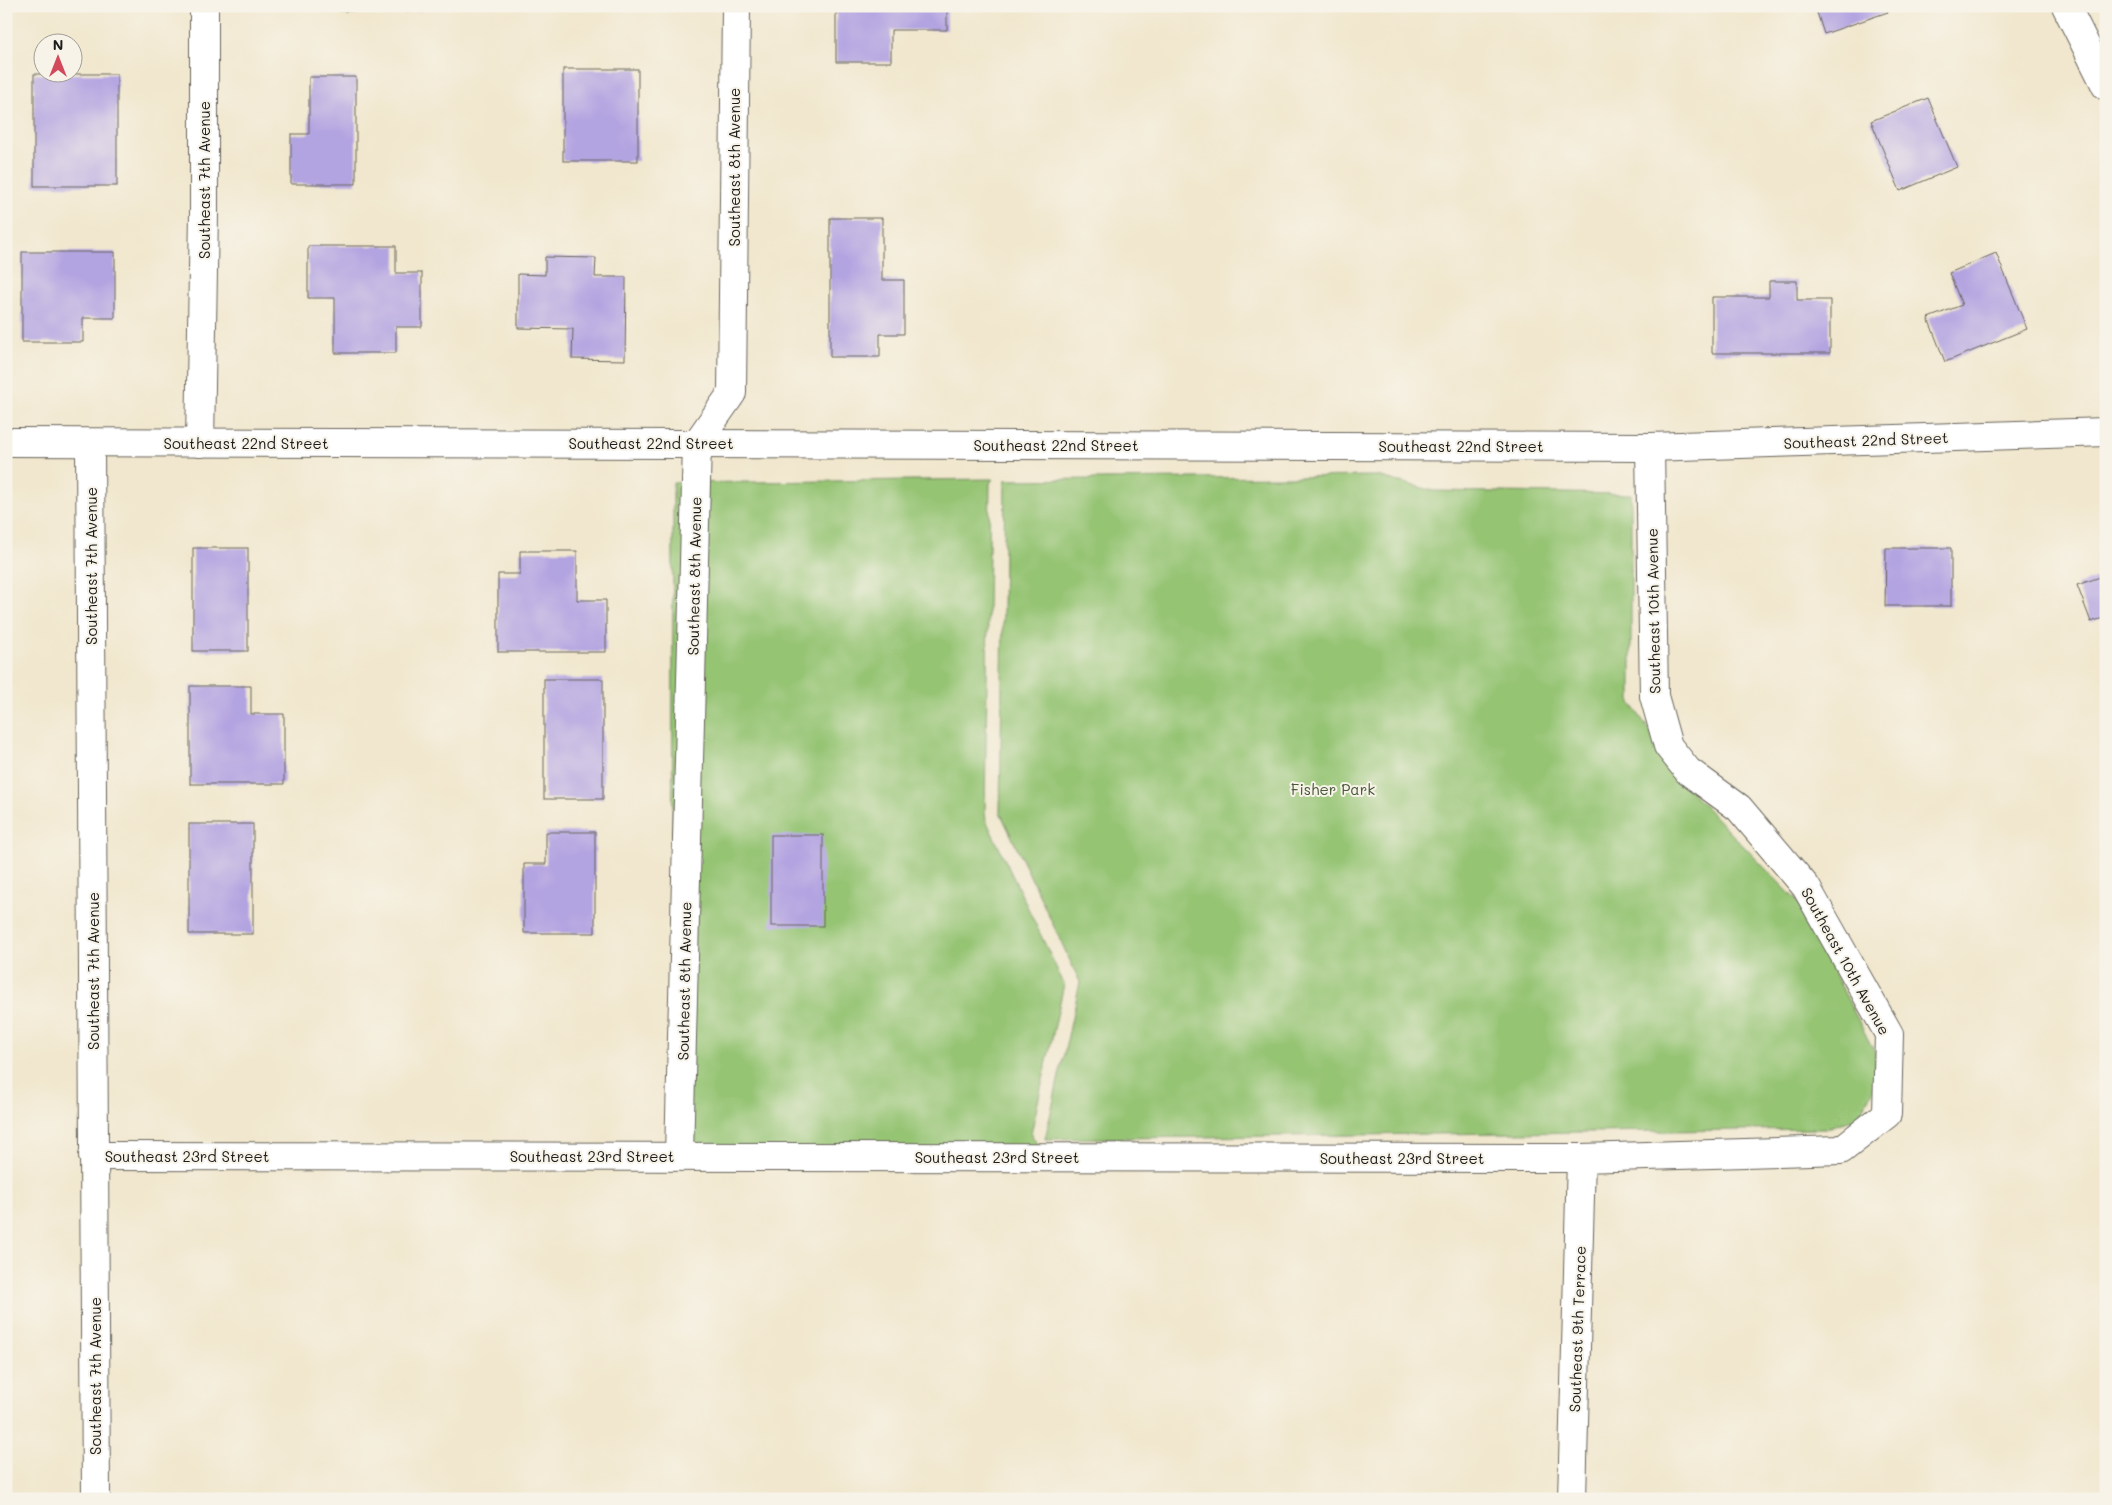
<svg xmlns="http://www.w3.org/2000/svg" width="2112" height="1505" font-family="Mali,sans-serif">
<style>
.green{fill:#95c473;stroke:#587048}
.building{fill:#b2a3e1}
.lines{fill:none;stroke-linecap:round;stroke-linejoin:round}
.minor-casing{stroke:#67635a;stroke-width:30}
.secondary-casing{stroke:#67635a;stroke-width:30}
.minor{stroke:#fff;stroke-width:28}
.secondary{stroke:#fff;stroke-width:28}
.labels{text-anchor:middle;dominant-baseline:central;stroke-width:4;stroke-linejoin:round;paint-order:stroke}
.street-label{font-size:15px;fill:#1c1c1c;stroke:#f7f3e8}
.park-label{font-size:15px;fill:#46573a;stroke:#f7f3e8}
</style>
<rect width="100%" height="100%" fill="#f7f3e8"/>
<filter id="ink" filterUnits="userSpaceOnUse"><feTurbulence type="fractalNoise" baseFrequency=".02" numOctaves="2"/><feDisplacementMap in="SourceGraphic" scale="10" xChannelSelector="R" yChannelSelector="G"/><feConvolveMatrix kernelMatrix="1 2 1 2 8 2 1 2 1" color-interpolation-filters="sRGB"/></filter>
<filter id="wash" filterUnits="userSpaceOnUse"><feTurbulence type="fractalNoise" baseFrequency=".0096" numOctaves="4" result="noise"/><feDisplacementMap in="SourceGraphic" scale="20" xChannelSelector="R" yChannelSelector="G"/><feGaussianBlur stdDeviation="1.12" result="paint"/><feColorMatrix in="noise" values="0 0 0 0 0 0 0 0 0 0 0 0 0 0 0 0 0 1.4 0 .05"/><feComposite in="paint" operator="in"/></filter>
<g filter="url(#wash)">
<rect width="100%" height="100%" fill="#f1e7ce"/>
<g class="green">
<path d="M1377,476L1434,491L1631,494V703L1691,792L1798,902L1875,1053V1086L1857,1118L1823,1129L1045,1139L1080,982L1000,812L1005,480Z"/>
<path d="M993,479L990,483L985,811L986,820L1064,984L1031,1134L1045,1156L672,1154L673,483Z"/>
</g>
<g id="blocks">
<g class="building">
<rect x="340" y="6" width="81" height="5"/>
<path d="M836,6H947V30H891V62H836Z"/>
<path d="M1815,6H1886L1888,12L1824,34Z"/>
<rect x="563" y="69" width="75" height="92"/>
<rect x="34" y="74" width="83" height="112"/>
<path d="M309,77H356V184H291V134H309Z"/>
<path d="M1928,98L1957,167L1900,191L1871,121Z"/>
<path d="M830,218H882V280H904V334H880V357H830Z"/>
<path d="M308,246H396V273H422V327H396V353H335V298H308Z"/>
<path d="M22,252H115V318H83V342H22Z"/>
<path d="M1996,253L2027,329L1945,362L1928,318L1962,305L1949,273Z"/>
<path d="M545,257L596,258L595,277H626L625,360L572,359L573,329L518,328V274L545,275Z"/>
<path d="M1769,281H1797V300H1830V353H1712V297H1769Z"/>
<rect x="193" y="548" width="55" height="103"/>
<path d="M1886,548H1951V606H1885Z"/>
<path d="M520,551H577V600H606V652H498V574H520Z"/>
<path d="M2106,575V617L2091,622L2077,585Z"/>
<rect x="544" y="679" width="59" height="120"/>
<path d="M190,686H251V714H284V784H190Z"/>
<rect x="189" y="824" width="64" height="110"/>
<path d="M546,832H595V933H524V864H546Z"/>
<rect x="771" y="835" width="52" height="91"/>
</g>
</g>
</g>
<g filter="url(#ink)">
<use href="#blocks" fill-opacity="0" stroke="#67635a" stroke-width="1"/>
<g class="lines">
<g class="minor-casing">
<g id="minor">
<path d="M6,442L1650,447L2106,432"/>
<path d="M90,443L96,1499"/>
<path d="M200,443L204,213V6"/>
<path d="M93,1156L1581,1158L1841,1150L1887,1114L1889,1034L1806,887L1739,808L1688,771L1668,746L1654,696L1650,447"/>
<path d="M679,1156L697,443L732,393L736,6"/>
<path d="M1572,1499L1581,1158"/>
</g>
</g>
<g class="secondary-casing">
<path id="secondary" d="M2066,6L2106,86"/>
</g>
<use href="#minor" class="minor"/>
<use href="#secondary" class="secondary"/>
</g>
</g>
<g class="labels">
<g class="street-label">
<text transform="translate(734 167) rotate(-90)">Southeast 8th Avenue</text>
<text transform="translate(204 180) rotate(-90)">Southeast 7th Avenue</text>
<text transform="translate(1866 440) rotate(-2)">Southeast 22nd Street</text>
<text x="246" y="443">Southeast 22nd Street</text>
<text x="651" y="443">Southeast 22nd Street</text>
<text x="1056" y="445">Southeast 22nd Street</text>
<text x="1461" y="446">Southeast 22nd Street</text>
<text transform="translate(91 566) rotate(-90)">Southeast 7th Avenue</text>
<text transform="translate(694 576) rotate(-89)">Southeast 8th Avenue</text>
<text transform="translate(1653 611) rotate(-91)">Southeast 10th Avenue</text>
<text transform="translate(1846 961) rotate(61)">Southeast 10th Avenue</text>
<text transform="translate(93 971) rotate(-90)">Southeast 7th Avenue</text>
<text transform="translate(684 981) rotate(-89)">Southeast 8th Avenue</text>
<text x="187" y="1156">Southeast 23rd Street</text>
<text x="592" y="1156">Southeast 23rd Street</text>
<text x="997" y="1157">Southeast 23rd Street</text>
<text x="1402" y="1158">Southeast 23rd Street</text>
<text transform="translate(1577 1329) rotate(-88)">Southeast 9th Terrace</text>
<text transform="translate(95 1376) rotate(-90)">Southeast 7th Avenue</text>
</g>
<g class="park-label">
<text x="1333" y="789">Fisher Park</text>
</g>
</g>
<rect width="2112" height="1505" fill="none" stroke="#f7f3e8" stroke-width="25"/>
<g transform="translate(58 58)"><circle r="24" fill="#f7f3e8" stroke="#9f9d96"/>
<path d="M0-4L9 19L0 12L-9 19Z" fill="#d1495b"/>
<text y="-8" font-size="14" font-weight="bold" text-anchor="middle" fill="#1c1c1c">N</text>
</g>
</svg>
